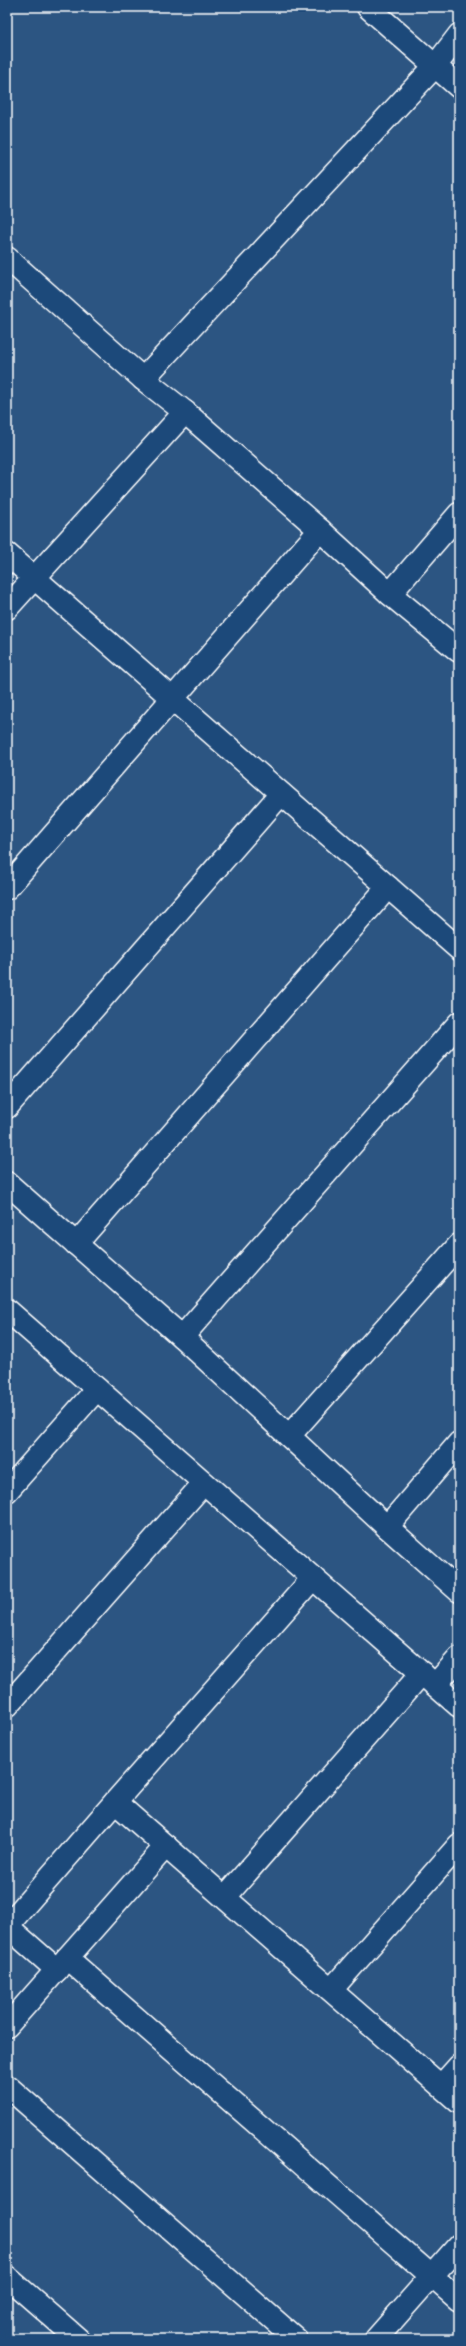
<svg xmlns="http://www.w3.org/2000/svg" width="466" height="2346" font-family="'Balsamiq Sans',sans-serif">
<style>
.lines{fill:none;stroke-linecap:round;stroke-linejoin:round}
.minor-casing{stroke:#fff;stroke-width:25}
.minor{stroke:#1f4a7a;stroke-width:22}
</style>
<rect width="100%" height="100%" fill="#2c5582"/>
<filter id="ink" filterUnits="userSpaceOnUse"><feTurbulence type="fractalNoise" baseFrequency=".025" numOctaves="2"/><feDisplacementMap in="SourceGraphic" scale="8" xChannelSelector="R" yChannelSelector="G"/><feConvolveMatrix kernelMatrix="1 2 1 2 8 2 1 2 1" color-interpolation-filters="sRGB"/></filter>
<g filter="url(#ink)">
<g class="lines">
<g class="minor-casing">
<g id="minor">
<path d="M368,7L459,87"/>
<path d="M7,258L143,379L185,412L320,530L390,594L459,651"/>
<path d="M143,379L436,65L459,35"/>
<path d="M7,554L459,949"/>
<path d="M390,594L459,514"/>
<path d="M7,608L185,412"/>
<path d="M7,888L320,530"/>
<path d="M7,1107L281,794"/>
<path d="M7,1183L182,1337L387,1527L459,1591"/>
<path d="M76,1244L388,887"/>
<path d="M7,1310L459,1706"/>
<path d="M182,1337L459,1023"/>
<path d="M289,1436L459,1245"/>
<path d="M7,1491L97,1389"/>
<path d="M387,1527L459,1443"/>
<path d="M435,1685L459,1658"/>
<path d="M7,1706L204,1483"/>
<path d="M115,1802L313,1578"/>
<path d="M225,1897L422,1673"/>
<path d="M7,1926L115,1802L459,2102"/>
<path d="M7,1926L57,1970"/>
<path d="M67,1958L459,2300"/>
<path d="M331,1990L459,1845"/>
<path d="M7,2026L166,1846"/>
<path d="M7,2086L296,2339"/>
<path d="M441,2086L459,2066"/>
<path d="M7,2277L78,2339"/>
<path d="M376,2339L459,2245"/>
</g>
</g>
<use href="#minor" class="minor"/>
</g>
</g>
<rect width="466" height="2346" fill="none" stroke="#1f4a7a" stroke-width="24"/>
<rect x="12" y="12" width="442" height="2322" fill="none" stroke="#fff" stroke-width="1.5" filter="url(#ink)"/>
</svg>
